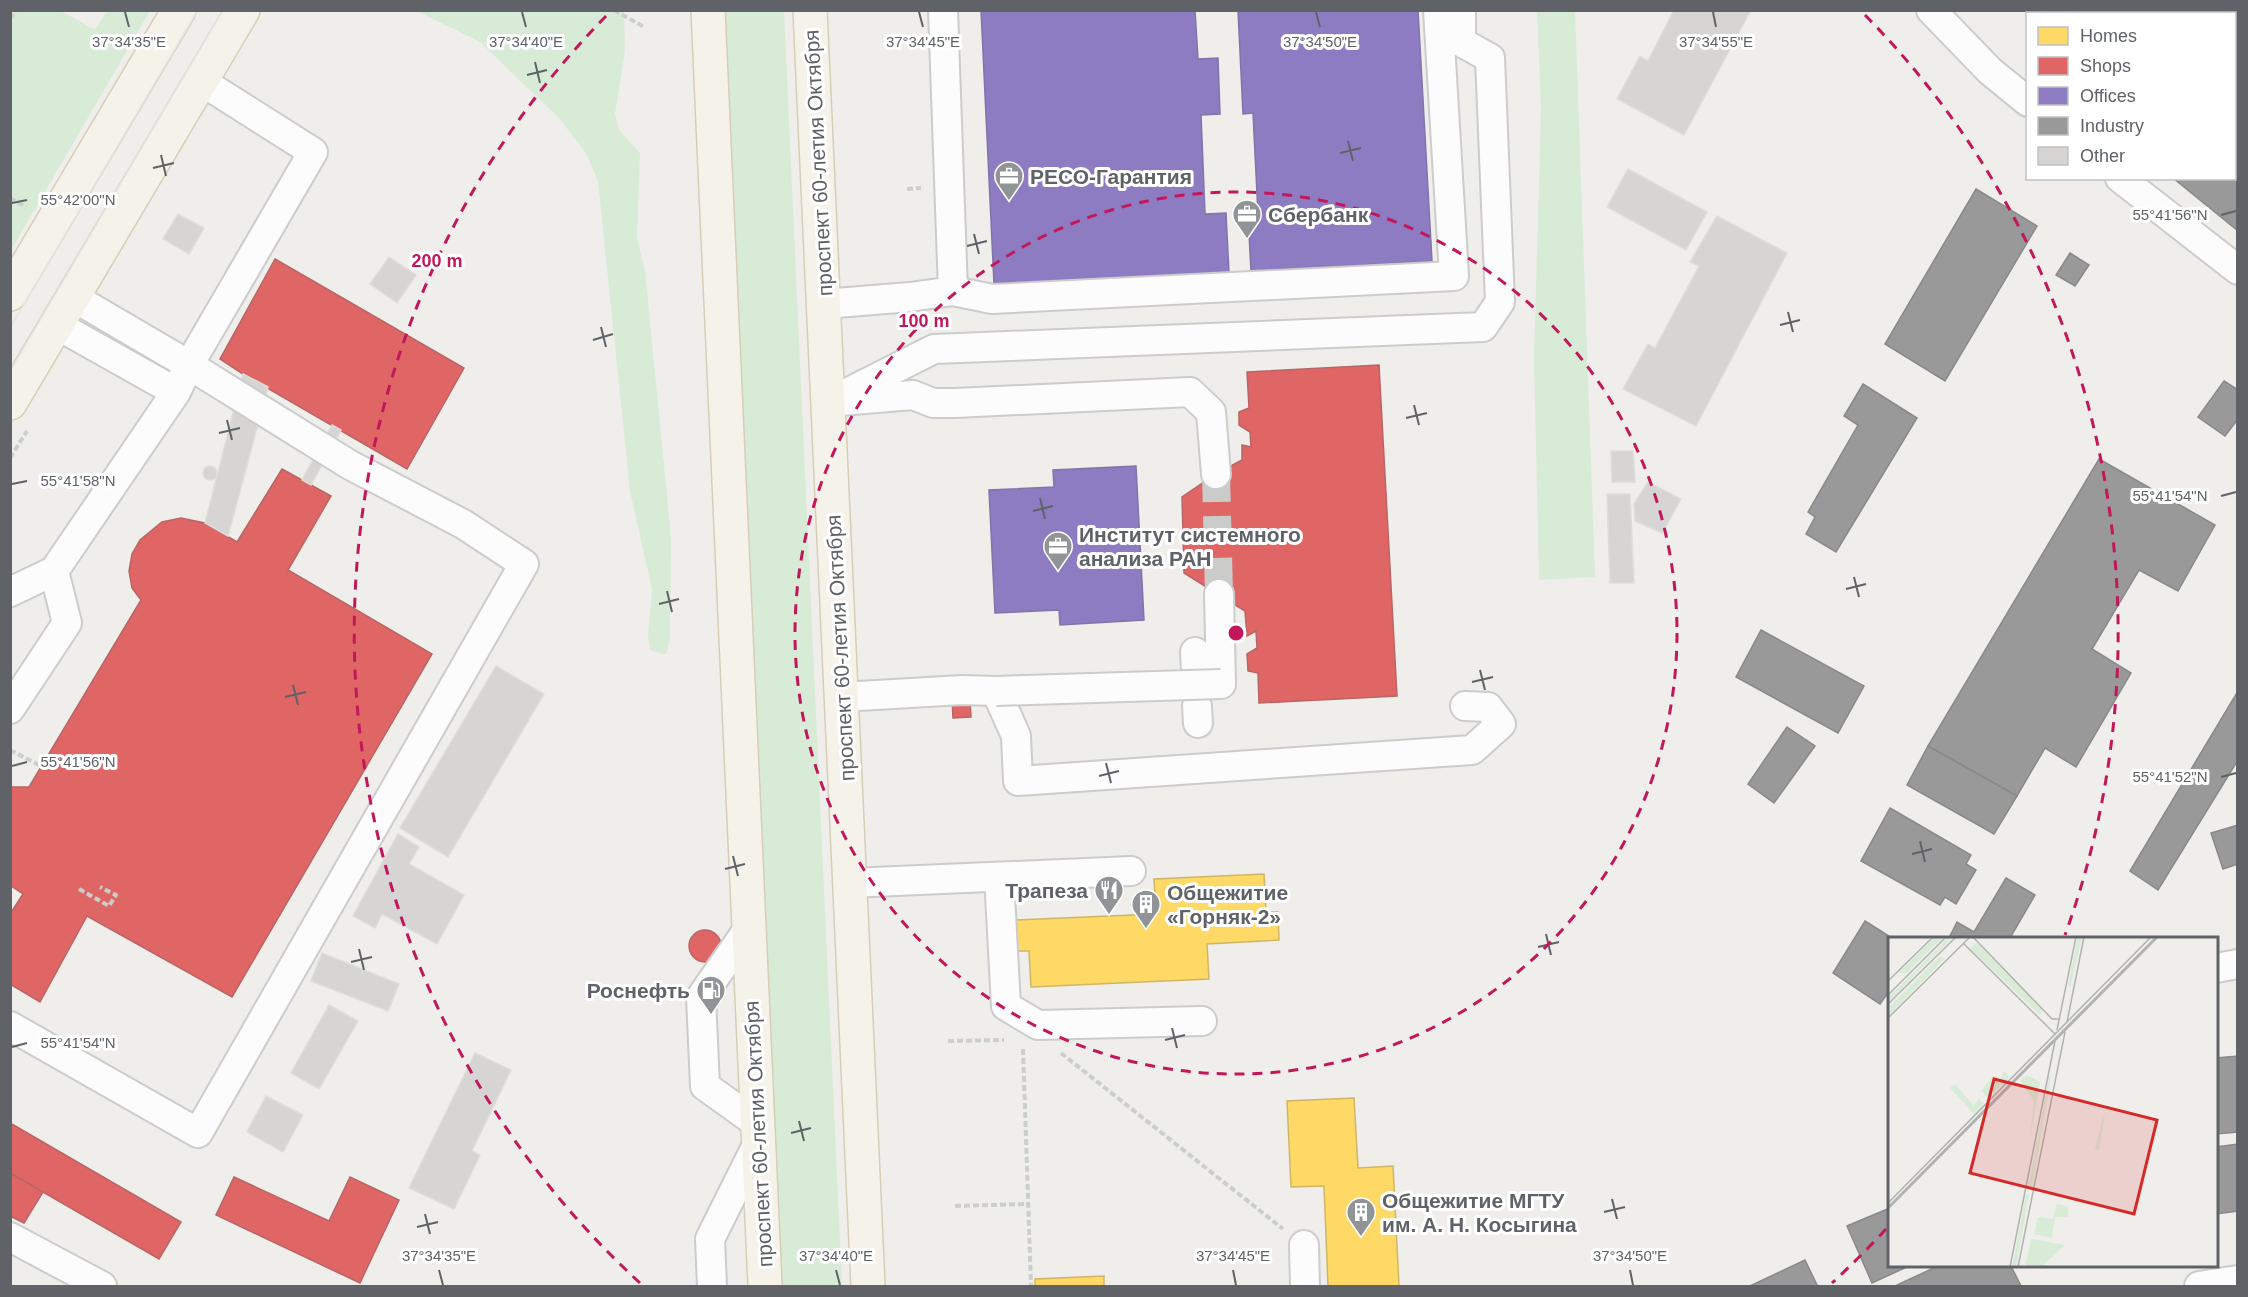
<svg xmlns="http://www.w3.org/2000/svg" width="2248" height="1297" font-family="Arial,sans-serif">
<style>
.green{fill:#d8ebd6}
.homes{fill:#ffd966;stroke:#cfb667;stroke-width:1.5}
.shops{fill:#e06666;stroke:#b96567;stroke-width:1.5}
.offices{fill:#8e7cc3;stroke:#8074a8;stroke-width:1.5}
.industry{fill:#999;stroke:#88898a;stroke-width:1.5}
.building{fill:#d6d5d3;stroke:#deddd9;stroke-width:1.5}
.lines{fill:none;stroke-linecap:round;stroke-linejoin:round}
.minor-tunnel{stroke:#cbcbca;stroke-width:28;stroke-dasharray:28 14;stroke-linecap:butt}
.minor-casing{stroke:#cbcccc;stroke-width:32}
.major-casing{stroke:#d7ceb8;stroke-width:36}
.path{stroke:#cacfcc;stroke-width:4;stroke-dasharray:6 3;stroke-linecap:butt}
.minor{stroke:#fdfcfc;stroke-width:28}
.major{stroke:#f4f2e9;stroke-width:33}
.tram{stroke:#e4e4e4;stroke-width:1.5}
.minor-bridge-casing{stroke:#cbcccc;stroke-width:32;stroke-linecap:butt}
.minor-bridge{stroke:#fdfcfc;stroke-width:28}
.ticks{fill:none;stroke:#5f6368;stroke-width:2}
.ring{fill:none;stroke:#c2185b;stroke-width:3;stroke-dasharray:10 8}
.labels{text-anchor:middle;dominant-baseline:central;stroke-width:6;stroke-linejoin:round;paint-order:stroke}
.street-label{font-size:21px;fill:#5f6368;stroke:#fff}
.poi-label{font-size:21px;font-weight:bold;fill:#5f6368;stroke:#fff;text-anchor:start}
.inset-road{fill:none;stroke:#b1b2b2;stroke-width:1.5}
.view{fill:#d62828;fill-opacity:0.15;stroke:#d62828;stroke-width:3}
.inset-edge{fill:none;stroke:#5f6368;stroke-width:3}
.ticks-label{font-size:15px;text-anchor:middle;fill:#5f6368;stroke:#fff;stroke-width:6;stroke-linejoin:round;paint-order:stroke}
.centre{fill:#c2185b;stroke:#fff;stroke-width:3}
.ring-label{font-size:18px;text-anchor:middle;font-weight:bold;fill:#c2185b;stroke:#fff;stroke-width:6;stroke-linejoin:round;paint-order:stroke}
</style>
<rect width="100%" height="100%" fill="#efeeea"/>
<g class="green">
<path d="M11,10L61,11L95,30L107,11H150L11,250Z"/>
<path d="M417,11H624L625,51L615,114L619,130L640,153L637,238L645,270L671,538L670,639L666,655L650,650L648,635L652,589L630,491L598,181L586,153L559,118L480,42Z"/>
<path d="M721,11H784L842,1286H780Z"/>
<path d="M1537,11H1575L1595,577L1539,580L1534,358L1541,110Z"/>
</g>
<g class="homes">
<path d="M1264,874L1266,912H1278L1279,940L1207,944L1209,979L1031,987L1029,951H1015L1014,920L1156,914L1154,879Z"/>
<path d="M1354,1098L1358,1168L1393,1166L1399,1286H1328L1324,1186L1291,1187L1287,1101Z"/>
<path d="M1104,1276V1286H1035V1279Z"/>
</g>
<g class="shops">
<path d="M275,259L464,368L407,469L243,374L220,359Z"/>
<path d="M1379,365L1397,696L1259,703L1258,673L1248,671L1247,654L1257,648L1256,631L1247,636L1245,611L1184,573L1182,497L1216,474L1242,460V445L1251,447L1250,432L1239,425V412L1249,408L1247,372Z"/>
<path d="M282,469L331,496L288,570L432,654L232,997L87,916L40,1002L10,984V914L23,894L10,885V787H29L141,600L132,588L129,571L132,554L140,540L162,522L181,518L205,523L237,542Z"/>
<path d="M952,698H970L971,717L953,718Z"/>
<circle cx="705" cy="946" r="16"/>
<path d="M10,1123L181,1222L159,1259L10,1173Z"/>
<path d="M10,1173L43,1192L24,1223L10,1216Z"/>
<path d="M234,1177L329,1221L350,1177L399,1200L360,1283L216,1215Z"/>
</g>
<g class="offices">
<path d="M981,10H1195L1198,59L1218,58L1220,114L1201,115L1205,214L1226,213L1229,273L994,284Z"/>
<path d="M1238,10H1418L1432,261L1251,271L1248,215L1258,214L1253,113L1243,114Z"/>
<path d="M1136,466L1144,620L1060,625L1059,610L995,613L989,490L1054,487L1053,470Z"/>
</g>
<g class="industry">
<path d="M2234,151L2238,154V231L2173,178H2234Z"/>
<path d="M1976,189L2037,226L1945,381L1885,344Z"/>
<path d="M2070,253L2089,265L2075,286L2056,275Z"/>
<path d="M2224,381L2238,390V419L2225,436L2198,417Z"/>
<path d="M1863,384L1917,418L1836,552L1806,534L1815,517L1808,512L1858,425L1844,416Z"/>
<path d="M2099,459L2215,525L2178,591L2139,570L2092,649L2131,673L2076,767L2045,748L2017,796L1928,746Z"/>
<path d="M1761,630L1864,686L1838,733L1736,677Z"/>
<path d="M2238,691V760L2158,890L2130,871Z"/>
<path d="M1787,727L1815,746L1774,803L1748,784Z"/>
<path d="M1928,746L2017,796L1994,834L1907,785Z"/>
<path d="M1890,808L1971,855L1966,864L1976,870L1956,904L1945,897L1940,905L1861,861Z"/>
<path d="M2238,825V864L2223,869L2211,833Z"/>
<path d="M2006,878L2035,895L2010,938H1949L1957,922L1974,932Z"/>
<path d="M1865,921L1892,938H1890V990L1880,1004L1833,973Z"/>
<path d="M2238,1056V1132L2216,1134V1058Z"/>
<path d="M2238,1144V1211L2216,1214V1147Z"/>
<path d="M1890,1208V1266H1909L1872,1283L1847,1226Z"/>
<path d="M1805,1260L1817,1285L1815,1286H1750Z"/>
<path d="M1938,1266H2011L2021,1286H1895Z"/>
</g>
<g class="building">
<path d="M1674,10H1751L1684,135L1617,99L1640,56L1648,61Z"/>
<path d="M1628,169L1707,212L1686,250L1607,207Z"/>
<path d="M178,214L204,228L189,254L163,239Z"/>
<path d="M1717,216L1787,253L1696,426L1623,389L1648,344L1655,348L1699,266L1690,262Z"/>
<path d="M389,257L416,275L397,303L370,284Z"/>
<path d="M243,374L268,387L228,536L205,523Z"/>
<path d="M332,425L341,430L311,485L302,480Z"/>
<path d="M1611,451H1633L1635,482H1612Z"/>
<circle cx="210" cy="473" r="7"/>
<path d="M1648,482L1681,499L1662,533L1635,521L1634,504Z"/>
<path d="M1607,494H1630L1634,583H1610Z"/>
<path d="M496,666L544,694L448,857L400,828Z"/>
<path d="M398,834L419,847L409,864L464,895L437,944L382,914L375,928L353,916Z"/>
<path d="M322,953L399,984L388,1011L311,981Z"/>
<path d="M329,1005L358,1021L319,1089L291,1073Z"/>
<path d="M475,1053L511,1070L472,1151L480,1155L454,1209L409,1188Z"/>
<path d="M266,1096L303,1115L283,1152L247,1132Z"/>
</g>
<g class="lines">
<path class="minor-tunnel" d="M1216,474L1219,594"/>
<g class="minor-casing">
<g id="minor">
<path d="M1931,10L1990,71L2028,102"/>
<path d="M2120,178L2238,270"/>
<path d="M953,291L992,299L1454,276L1438,10"/>
<path d="M824,304L910,297L953,291L943,10"/>
<path d="M57,325L176,392"/>
<path d="M1216,474L1211,412L1190,392L955,403H933L913,395L829,402L934,349L1483,327L1500,302L1490,58L1461,42V10"/>
<path d="M10,592L54,571L176,392L189,365L313,152L201,81"/>
<path d="M1219,594L1221,684"/>
<path d="M1195,652L1196,672"/>
<path d="M842,697L962,690L996,691L1016,736L1018,781L1472,750L1501,724L1488,707L1465,706"/>
<path d="M1197,706L1198,723"/>
<path d="M10,709L67,623L54,571"/>
<path d="M999,877L1006,1006L1038,1025L1202,1021"/>
<path d="M850,883L1131,871"/>
<path d="M749,928L701,997L705,1086L758,1124"/>
<path d="M2216,968L2238,964"/>
<path d="M10,1026L198,1133L524,564L463,524L350,465L189,365L73,297"/>
<path d="M10,1237L102,1286"/>
<path d="M1304,1245L1305,1286"/>
<path d="M712,1286L710,1239L758,1143"/>
<path d="M2199,1286L2238,1280"/>
</g>
</g>
<g class="major-casing">
<g id="major">
<path d="M708,10L765,1286"/>
<path d="M810,10L868,1286"/>
<path d="M10,294L179,10"/>
<path d="M10,403L243,10"/>
</g>
</g>
<g class="path">
<path d="M614,10L644,27"/>
<path d="M10,19L16,10"/>
<path d="M900,41L915,40"/>
<path d="M907,189L921,188"/>
<path d="M10,198L26,207"/>
<path d="M10,458L27,431"/>
<path d="M10,750L41,766"/>
<path d="M79,889L109,906L116,895L100,887"/>
<path d="M948,1041L1004,1040"/>
<path d="M1023,1049L1031,1286"/>
<path d="M1061,1053L1283,1229"/>
<path d="M955,1206L1028,1204"/>
</g>
<use href="#minor" class="minor"/>
<use href="#major" class="major"/>
<g class="tram">
<path d="M10,328L198,10"/>
<path d="M10,371L223,10"/>
</g>
<g class="minor-bridge-casing">
<path id="minor-bridge" d="M996,691L1221,684"/>
</g>
<use href="#minor-bridge" class="minor-bridge"/>
</g>
<path class="ticks" d="M125,12L129,27M522,12L526,27M919,12L923,27M1316,12L1320,27M1713,12L1716,27M535,62L540,83M527,75L547,70M1348,141L1353,161M1340,153L1361,148M161,155L166,176M153,168L174,163M12,203L27,200M2221,215L2236,211M974,234L979,254M967,246L987,241M1788,312L1793,332M1780,325L1800,320M601,327L606,347M593,340L613,334M1414,405L1419,425M1406,418L1427,413M227,420L232,440M219,433L240,428M12,484L27,481M2221,496L2236,492M1040,498L1045,519M1033,511L1053,506M1854,577L1859,597M1846,589L1866,584M667,591L672,612M659,604L679,599M1480,670L1485,690M1472,682L1493,677M293,685L298,705M285,697L306,692M1106,763L1111,783M12,766L27,762M1099,776L1119,771M2221,777L2236,773M1920,841L1925,862M1912,854L1932,849M733,856L738,876M725,869L745,864M1546,934L1551,955M1538,947L1559,942M359,949L364,970M351,962L372,957M1172,1028L1177,1048M1165,1040L1185,1035M12,1047L27,1043M799,1121L804,1141M791,1133L811,1128M1612,1199L1617,1219M1604,1212L1625,1207M425,1214L430,1234M417,1227L438,1222M439,1270L443,1285M836,1270L840,1285M1233,1270L1236,1285M1630,1270L1633,1285"/>
<g class="ring">
<circle cx="1236" cy="633" r="441"/>
<path d="M1886 1229A882 882 0 0 1 1832 1283M640 1283A882 882 0 0 1 607 15M1865 15A882 882 0 0 1 2065 935"/>
</g>
<defs>
<g id="office-pin" transform="scale(1.5)"><path d="M0 17L-7.5 6A9.5 9.5 0 1 1 7.5 6Z" fill="#919496" stroke="#fff"/><path d="M-6-3h4V-5.5h4V-3h4V5H-6ZM-1-4.5V-3h2v-1.5ZM-6 0V1H6V0Z" fill="#fff"/></g>
<g id="restaurant-pin" transform="scale(1.5)"><path d="M0 17L-7.5 6A9.5 9.5 0 1 1 7.5 6Z" fill="#919496" stroke="#fff"/><path d="M-5-6h1v4h1v-4h1v4h1v-4h1v5L-1.5 .5V6h-2V.5L-5-1ZM5-6V6H3V1.5H1.5Q1.5-4 5-6Z" fill="#fff"/></g>
<g id="building-pin" transform="scale(1.5)"><path d="M0 17L-7.5 6A9.5 9.5 0 1 1 7.5 6Z" fill="#919496" stroke="#fff"/><path d="M-4-6H4V6H1V3H-1V6H-4ZM-2.5-4.3h1.7v1.8h-1.7ZM.8-4.3h1.7v1.8H.8ZM-2.5-1h1.7V.8h-1.7ZM.8-1h1.7V.8H.8Z" fill="#fff"/></g>
<g id="fuel-pin" transform="scale(1.5)"><path d="M0 17L-7.5 6A9.5 9.5 0 1 1 7.5 6Z" fill="#919496" stroke="#fff"/><path d="M-5.5-6h7V0h2V4h1.3V-2.5L3-4.5l.8-.8L6-3V5H2.5V1h-1V6h-7ZM-4.2-4.7v3.2H.2V-4.7Z" fill="#fff"/></g>
</defs>
<g fill-rule="evenodd">
<use href="#office-pin" x="1009" y="176"/>
<use href="#office-pin" x="1247" y="214"/>
<use href="#office-pin" x="1058" y="546"/>
<use href="#restaurant-pin" x="1109" y="890"/>
<use href="#building-pin" x="1146" y="904"/>
<use href="#fuel-pin" x="711" y="990"/>
<use href="#building-pin" x="1361" y="1212"/>
</g>
<g class="labels">
<g class="street-label">
<text transform="translate(818 163) rotate(-93)">проспект 60-летия Октября</text>
<text transform="translate(840 648) rotate(-93)">проспект 60-летия Октября</text>
<text transform="translate(758 1134) rotate(-93)">проспект 60-летия Октября</text>
</g>
<g class="poi-label">
<text x="1030" y="176">РЕСО-Гарантия</text>
<text x="1268" y="214">Сбербанк</text>
<text x="1079" y="534">Институт системного<tspan x="1079" dy="24">анализа РАН</tspan></text>
<text x="1088" y="890" text-anchor="end">Трапеза</text>
<text x="1167" y="892">Общежитие<tspan x="1167" dy="24">«Горняк-2»</tspan></text>
<text x="690" y="990" text-anchor="end">Роснефть</text>
<text x="1382" y="1200">Общежитие МГТУ<tspan x="1382" dy="24">им. А. Н. Косыгина</tspan></text>
</g>
</g>
<g transform="translate(1888 937)">
<rect width="330" height="330" fill="#efeeea"/>
<path d="M47,0H55L19,36H10ZM61,0H65L0,65V61ZM190,0H194L182,51L180,49ZM89,6L154,73L152,78L82,11ZM51,20L57,21L0,79V71ZM116,134L122,140L100,162L94,154L89,158L105,140L112,146ZM139,138L152,145L142,202L146,164L132,144ZM163,139L144,251L140,252L161,140ZM67,147L86,169L91,161L96,167L86,177L62,151ZM219,160L211,213L207,212L216,178ZM141,257L128,330H124L138,258ZM169,267L180,270V280H167L164,301L146,297L150,280L165,282ZM143,302H144L177,308L153,330H137Z" fill="#d8ebd6"/>
<path class="inset-road" d="M85,0L164,82H171M75,6L167,97M0,44L45,0M0,58L58,0M0,67L68,0M0,81L82,0M179,85L196,0M169,93L188,0M0,266L263,0M0,270L268,0M0,272L270,0M122,330L167,104M130,330L177,95"/>
<path class="view" d="M106,142L269,183L246,277L82,236Z"/>
<rect width="330" height="330" class="inset-edge"/>
</g>
<g class="ticks-label">
<text x="526" y="47">37°34'40"E</text>
<text x="923" y="47">37°34'45"E</text>
<text x="129" y="47">37°34'35"E</text>
<text x="1320" y="47">37°34'50"E</text>
<text x="1716" y="47">37°34'55"E</text>
<text x="78" y="205">55°42'00"N</text>
<text x="2170" y="220">55°41'56"N</text>
<text x="78" y="486">55°41'58"N</text>
<text x="2170" y="501">55°41'54"N</text>
<text x="78" y="767">55°41'56"N</text>
<text x="2170" y="782">55°41'52"N</text>
<text x="78" y="1048">55°41'54"N</text>
<text x="439" y="1261">37°34'35"E</text>
<text x="836" y="1261">37°34'40"E</text>
<text x="1233" y="1261">37°34'45"E</text>
<text x="1630" y="1261">37°34'50"E</text>
</g>
<circle cx="1236" cy="633" r="9" class="centre"/>
<g class="ring-label">
<text x="437" y="267">200 m</text>
<text x="924" y="327">100 m</text>
</g>
<rect width="2248" height="1297" fill="none" stroke="#5f6368" stroke-width="24"/>
<rect x="2026" y="12" width="210" height="168" fill="#ffffff" stroke="#bfc1c3" stroke-width="1.5"/>
<rect x="2038" y="27" width="30" height="18" fill="#ffd966" stroke="#bfc1c3" stroke-width="1.5"/>
<text x="2080" y="42" font-size="18" fill="#5f6368">Homes</text>
<rect x="2038" y="57" width="30" height="18" fill="#e06666" stroke="#bfc1c3" stroke-width="1.5"/>
<text x="2080" y="72" font-size="18" fill="#5f6368">Shops</text>
<rect x="2038" y="87" width="30" height="18" fill="#8e7cc3" stroke="#bfc1c3" stroke-width="1.5"/>
<text x="2080" y="102" font-size="18" fill="#5f6368">Offices</text>
<rect x="2038" y="117" width="30" height="18" fill="#999999" stroke="#bfc1c3" stroke-width="1.5"/>
<text x="2080" y="132" font-size="18" fill="#5f6368">Industry</text>
<rect x="2038" y="147" width="30" height="18" fill="#d6d5d3" stroke="#bfc1c3" stroke-width="1.5"/>
<text x="2080" y="162" font-size="18" fill="#5f6368">Other</text>
</svg>
